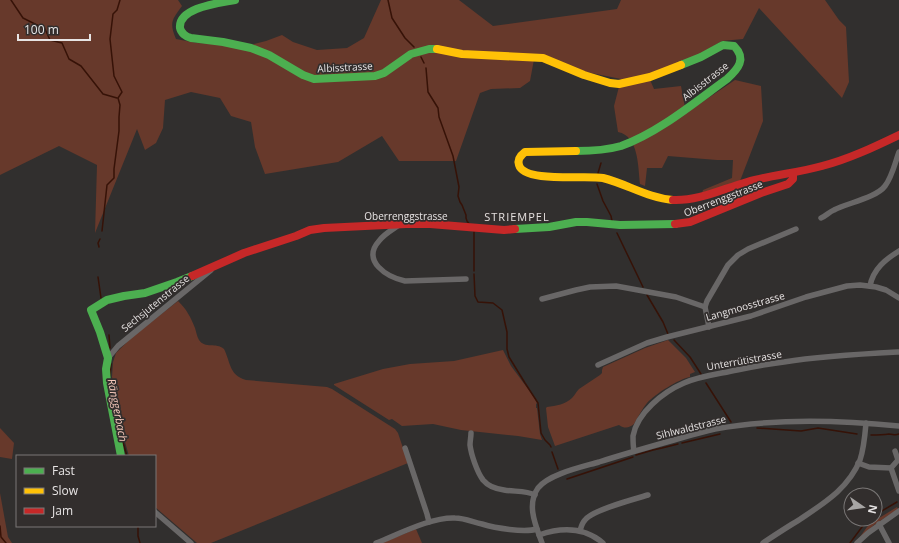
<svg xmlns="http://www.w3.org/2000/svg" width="899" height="543" font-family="'Open Sans',sans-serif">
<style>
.green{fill:#67392b}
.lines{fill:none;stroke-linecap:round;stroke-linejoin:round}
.stream{stroke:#361207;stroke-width:1.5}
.street{stroke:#696767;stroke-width:5.5}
.fast{stroke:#4caf50;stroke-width:8}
.slow{stroke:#ffc107;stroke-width:8}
.jam{stroke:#c62828;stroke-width:8}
.labels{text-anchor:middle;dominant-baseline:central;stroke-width:3.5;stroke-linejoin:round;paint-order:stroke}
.street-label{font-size:10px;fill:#e7e4e4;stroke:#322e2d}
.neighbourhood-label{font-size:11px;letter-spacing:1px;fill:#e5e0df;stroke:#322e2d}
.water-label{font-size:11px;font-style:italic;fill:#f8cabc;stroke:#322e2d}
</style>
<rect width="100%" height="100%" fill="#312f2e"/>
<g class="green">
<path d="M0,0H178L182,6C172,20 169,22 176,39L197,43L217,44L247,50L254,44L266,41L282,35L293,42L317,50L347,48L364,38L381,0H459L493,26L617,9L621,0H825L839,20L846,27L849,82L842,98L759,8L743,39L722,41L700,54L648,75L654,89L681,86L686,113L735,80L761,86L763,121L740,181L702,193L703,190L732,178L733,160H717L668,156L662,168H647L645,186L640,184C638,167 639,136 618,132L614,106L621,79L581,71L548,56L535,54L530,81L520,88L491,89L480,93L456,161H399L382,136L338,162L265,174L255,147L251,122L231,116L220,98L191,92L165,100L163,128L156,143L145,150L137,129L95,233L97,165L59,146L0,175Z"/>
<path d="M178,301C187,310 190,316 195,328C196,331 197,337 199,340C205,349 216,342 224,349C231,363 229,375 246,380L327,387L332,389L395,429L398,433L408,463L211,543H197L155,507V456H129L123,435V418L119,413L112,377L113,362L116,353L131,338Z"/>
<path d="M668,340L686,358L695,372L690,374V377C679,379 655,394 647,403C642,409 638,417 634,424C629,428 625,429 619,425L555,446L548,427L546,408L547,407C556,406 566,404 572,398C575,395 576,392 579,389L600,375L602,373V370L603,367L645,348Z"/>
<path d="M503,350L511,366L534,397L537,403L536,404V408H537L540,434L542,440L518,436L461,430L433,424L402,426L392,419L389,420L334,385V384L383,369L410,364L454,361Z"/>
<path d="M0,428L14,443L12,459L0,457Z"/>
<path d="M0,493L8,537L12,543H0Z"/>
<path d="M897,507L898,509L874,525L857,541L867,527L871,523Z"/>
<path d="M416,529L422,543H382Z"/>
</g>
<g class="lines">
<g class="stream">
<path d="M11,0L23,18L45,29L50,40L62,43L69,59L81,66L103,94L117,98"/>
<path d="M388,0L392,18L405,38L414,47"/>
<path d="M421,57L424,63"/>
<path d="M426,68L428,92L438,108L439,117L453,156L459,187L458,196L460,202L462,205L466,215V218L467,221L470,225"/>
<path d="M598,173L601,163"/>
<path d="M597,184L603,201L611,216L612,221"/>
<path d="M102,231L107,185L114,178V169L119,131V117L120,105L118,98L122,92L114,76L110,39L113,14L117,10L120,0"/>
<path d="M474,232V271"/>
<path d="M617,233L643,287"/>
<path d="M99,247L98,243L100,239"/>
<path d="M474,274L475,296L478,302L493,303L502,310L507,332V349L509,357L525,383L538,403L541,433L545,440L550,445L551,447"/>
<path d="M98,277L101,298"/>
<path d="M647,295L663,322L668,334"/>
<path d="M109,335L110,348"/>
<path d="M674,340L690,357L701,374"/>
<path d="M110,376L111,364"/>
<path d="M706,383L731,422"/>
<path d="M116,413L120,418V432"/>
<path d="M757,428L801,431L818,428L857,434"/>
<path d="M871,435C877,435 882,435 889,434C893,434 895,436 899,434"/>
<path d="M122,439L127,456"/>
<path d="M682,443L720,434"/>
<path d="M552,452L558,469"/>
<path d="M636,455L653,450L662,448L678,444"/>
<path d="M567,479L633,457"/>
<path d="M875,515L897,502"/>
<path d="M0,526L1,537L6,543"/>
<path d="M138,526V536L140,543"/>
<path d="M850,543L862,527L870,519"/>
</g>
<g class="street">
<path d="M821,218C826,216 829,212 834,210C847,203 876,198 885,186C892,177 895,163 899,152"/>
<path d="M399,225C392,230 384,234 379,241C361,261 387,277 405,281L466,279"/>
<path d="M870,286C873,269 886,259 899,251"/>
<path d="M542,299L576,290L590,287L616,286L676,297L705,307"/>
<path d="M709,327L705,307L707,301L728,265L738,255L748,249L796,229"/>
<path d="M108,358L118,346L211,270"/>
<path d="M598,365L647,343L667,337L751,316L806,297L847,286L860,285L876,287L886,290L899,298"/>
<path d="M471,433C471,437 470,441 470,445C471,454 477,472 483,480C488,486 496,489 504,490C514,492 526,490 535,495"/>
<path d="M405,448L427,514L429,522"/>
<path d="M634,451C633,446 633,441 633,436C637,413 663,392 684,383C700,376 719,374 737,370C752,367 768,364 784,362C822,356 861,354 899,352"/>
<path d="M858,463L869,467L891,468"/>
<path d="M891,468L899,491"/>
<path d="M891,468L898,460L895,451"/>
<path d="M155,512L191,543"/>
<path d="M879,524L889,543"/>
<path d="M580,531C581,527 582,523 585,520C592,510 635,499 648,495"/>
<path d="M539,535C562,527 584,527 603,543"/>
<path d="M376,543C399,534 431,517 455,518C464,518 473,522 482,524C495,528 524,533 537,529"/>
<path d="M542,543C536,526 526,505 538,488C549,474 582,467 599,462C624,454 649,447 674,440C688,436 701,432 715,429C775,418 838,420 899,426"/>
<path d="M763,543C775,535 787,527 799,520C824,503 848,489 860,460C864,448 865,435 866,423"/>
<path d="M857,543L868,533L899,511"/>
</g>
<g class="fast">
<path d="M235,0C221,3 178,7 180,28C181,33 186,37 191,38L223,42L251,48L269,55L303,75L314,79L375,76L384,73L411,54L429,49H437"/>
<path d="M576,151C590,151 607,150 621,146C658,133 695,102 727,79C738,69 747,59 734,46L723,45L701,57L681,65"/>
<path d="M515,229L549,227L576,222H587L620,225L675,224"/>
<path d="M121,456L107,383L106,369L108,358L100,332L91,310L107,300L124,296L145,293L177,282L192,276"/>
</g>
<g class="slow">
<path d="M437,49L462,54L543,58L584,75L610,83L619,84L650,77L681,65"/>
<path d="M576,151L525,152C521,155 517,159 519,165C524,183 586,175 603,178C627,184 648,198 673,200"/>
</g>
<g class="jam">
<path d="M673,200C699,201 722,189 747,182C772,175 797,173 822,166C849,159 874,147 899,135"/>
<path d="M675,224L690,222L761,193L788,184L793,179V173"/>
<path d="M192,276L244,253L296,236L310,230L324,228L406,224H430L504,230L515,229"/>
</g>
</g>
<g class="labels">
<g class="street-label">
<text transform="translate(345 67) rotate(-3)">Albisstrasse</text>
<text transform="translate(705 81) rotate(-38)">Albisstrasse</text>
<text transform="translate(723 198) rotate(-21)">Oberrenggstrasse</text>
<text x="406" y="216">Oberrenggstrasse</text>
<text transform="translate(155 303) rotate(-39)">Sechsjutenstrasse</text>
<text transform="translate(745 306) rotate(-16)">Langmoosstrasse</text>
<text transform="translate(744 360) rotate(-10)">Unterrütistrasse</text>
<text transform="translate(691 427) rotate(-14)">Sihlwaldstrasse</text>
</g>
<g class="neighbourhood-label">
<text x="517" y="216">STRIEMPEL</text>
</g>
<g class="water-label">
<text transform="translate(118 410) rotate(79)">Ränggerbach</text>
</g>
</g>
<rect x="16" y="455" width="140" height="72" fill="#322e2d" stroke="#7a7776"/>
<rect x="24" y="468" width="20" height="6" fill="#4caf50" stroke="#7a7776"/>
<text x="52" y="475" font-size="12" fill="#e7e4e4">Fast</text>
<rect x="24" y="488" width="20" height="6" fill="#ffc107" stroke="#7a7776"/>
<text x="52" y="495" font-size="12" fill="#e7e4e4">Slow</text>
<rect x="24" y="508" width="20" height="6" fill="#c62828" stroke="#7a7776"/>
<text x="52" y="515" font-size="12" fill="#e7e4e4">Jam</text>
<g transform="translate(863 507) rotate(103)"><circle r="19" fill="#322e2d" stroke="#7a7776"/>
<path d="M0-3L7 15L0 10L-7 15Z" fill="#a7a5a4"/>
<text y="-6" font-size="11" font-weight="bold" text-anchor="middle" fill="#e7e4e4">N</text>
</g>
<path d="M18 34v6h72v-6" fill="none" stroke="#e7e4e4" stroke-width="2"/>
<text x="24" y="34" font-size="12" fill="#e7e4e4" stroke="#322e2d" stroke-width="3" paint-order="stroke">100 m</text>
</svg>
